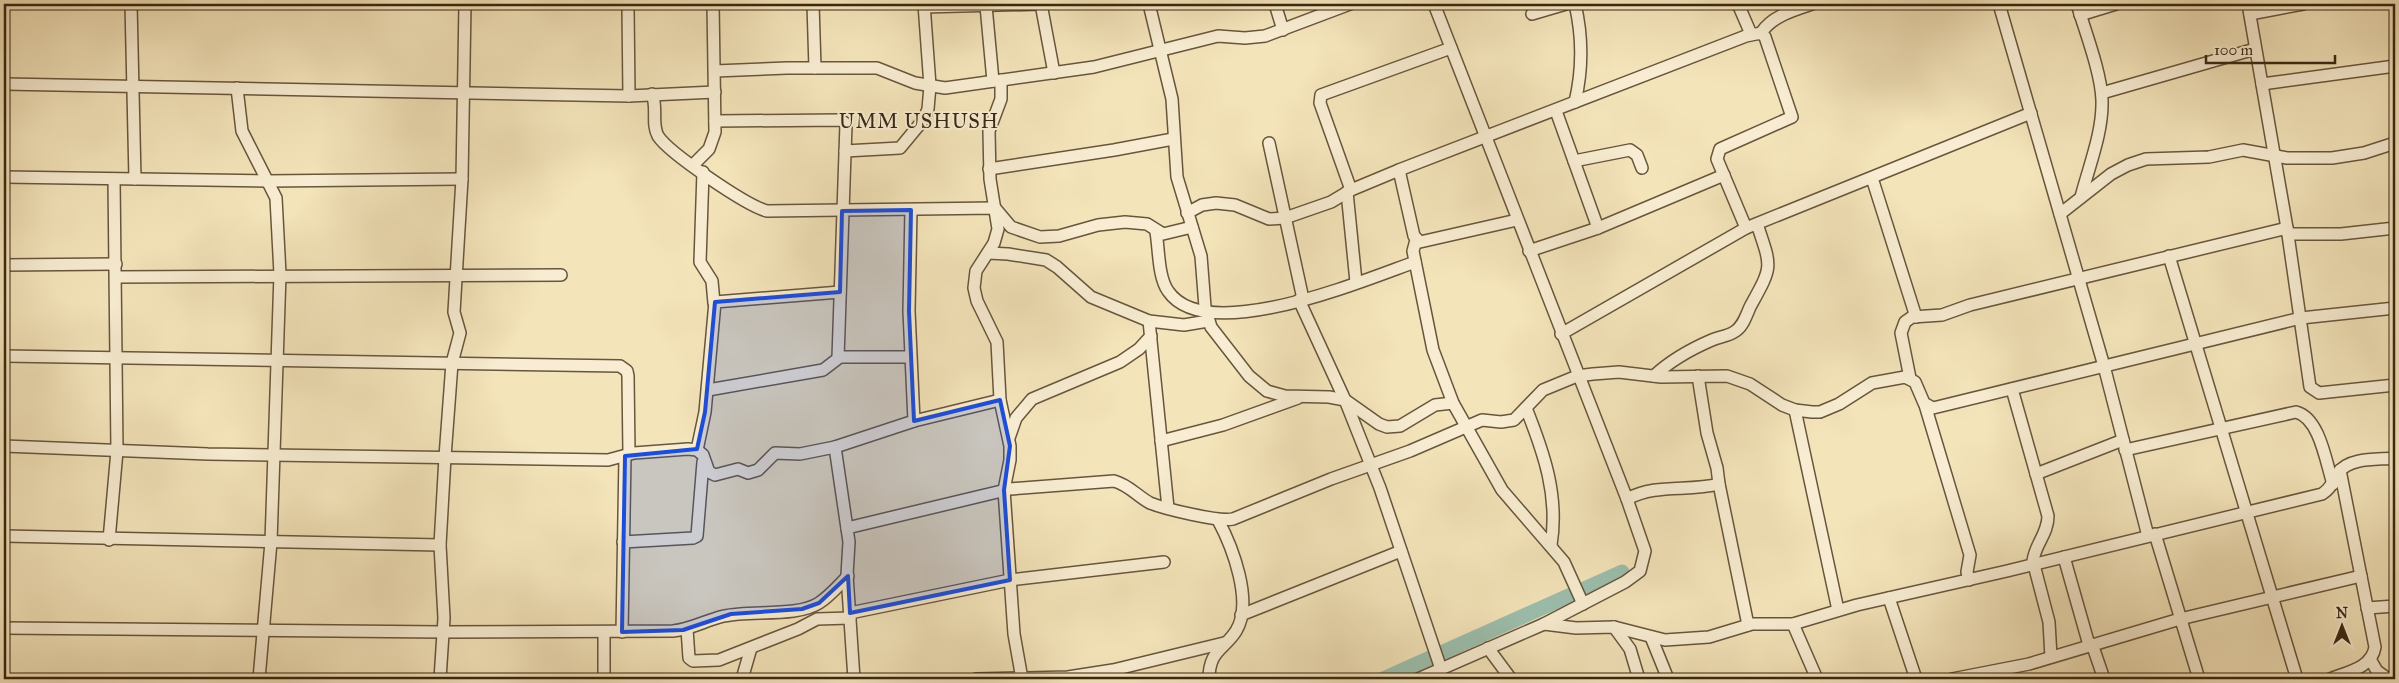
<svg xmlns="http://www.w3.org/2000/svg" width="2399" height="683" font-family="'IM FELL Great Primer',serif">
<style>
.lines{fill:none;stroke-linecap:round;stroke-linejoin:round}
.river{stroke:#9cbfae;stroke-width:15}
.minor-casing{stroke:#67563d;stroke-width:14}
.minor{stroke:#f8edd2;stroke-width:11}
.marked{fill:#1d4ed8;fill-opacity:0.2;stroke:#1d4ed8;stroke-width:4;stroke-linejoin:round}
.labels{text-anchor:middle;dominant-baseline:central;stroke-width:4;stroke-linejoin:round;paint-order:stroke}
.quarter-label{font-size:20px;letter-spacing:1px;fill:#382713;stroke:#f8edd2}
</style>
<rect width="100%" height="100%" fill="#f4e4ba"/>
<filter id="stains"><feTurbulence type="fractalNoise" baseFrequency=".004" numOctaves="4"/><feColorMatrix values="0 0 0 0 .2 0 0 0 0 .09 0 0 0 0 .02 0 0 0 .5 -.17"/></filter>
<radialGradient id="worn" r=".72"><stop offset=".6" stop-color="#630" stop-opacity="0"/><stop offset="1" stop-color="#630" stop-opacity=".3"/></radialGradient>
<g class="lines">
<path class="river" d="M1383,679L1622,572"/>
<g class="minor-casing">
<g id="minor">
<path d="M131,4L135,179"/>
<path d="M626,4L628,8L629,96"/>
<path d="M813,4L815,68"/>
<path d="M1041,4L1054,73"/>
<path d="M1149,4L1172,99L1177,177L1201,256L1205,307L1211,327L1249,376L1267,391L1285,396L1329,397L1345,400L1380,488L1441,669"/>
<path d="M1275,4L1283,30"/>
<path d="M1575,4C1583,38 1583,68 1575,102"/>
<path d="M1738,4L1751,34"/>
<path d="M1999,4L2104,366L2148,536"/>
<path d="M2077,4C2085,31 2101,72 2102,100C2103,132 2089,166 2081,197"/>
<path d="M2248,4L2287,228L2310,387L2319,393L2395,385"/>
<path d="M986,6L993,81"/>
<path d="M924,7L1041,4"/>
<path d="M1532,14L1566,4"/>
<path d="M2250,14L2303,4"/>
<path d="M2080,15L2116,4"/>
<path d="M1761,33C1772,16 1794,10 1812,4"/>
<path d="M715,71L787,68H877L915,83L945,88L1094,67L1218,36L1245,38L1265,36L1350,4"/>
<path d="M1001,80V99L989,131L990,179L998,229L994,243L976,271L974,288L977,301L997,342L1000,400L1010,446V460L1004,490L1014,634L1022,679"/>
<path d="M4,84L629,96L715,92"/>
<path d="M2262,84L2395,66"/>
<path d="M237,88L242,131L276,198L280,274L271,542L259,679"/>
<path d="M2102,93L2255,49"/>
<path d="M652,94C658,108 651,123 658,136C669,153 747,206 767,211L995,208L1011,227L1040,237L1059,236L1098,225L1125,222L1147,224L1163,234L1192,227"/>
<path d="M1556,111L1598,228"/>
<path d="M715,121L841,120L846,124L838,358"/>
<path d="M1269,143L1303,299"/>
<path d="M845,151L900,148L924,119L928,109L930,86L924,4"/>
<path d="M1574,161L1630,150L1637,155L1642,168"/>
<path d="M693,165L709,149L715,132L713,4"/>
<path d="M989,169L1114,150L1173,139"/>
<path d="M1399,170L1414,236L1420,242L1517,220"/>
<path d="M703,172L700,262L712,281L714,303"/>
<path d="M4,177L267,181L462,179"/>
<path d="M1872,178L1916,317"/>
<path d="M1351,190L1320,103L1321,95L1451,48"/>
<path d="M1347,192L1356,282"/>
<path d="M911,210L909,311L914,421"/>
<path d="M1187,213L1202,205L1216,203L1235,205L1269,219L1285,218L1331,202L1351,190L1399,170L1746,36L1761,33L1765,37L1792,117L1720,149L1717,159L1746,228"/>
<path d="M2060,214L2111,174L2128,165L2146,159L2209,157L2243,150L2287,158H2332L2364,153L2395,143"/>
<path d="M1156,232C1159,249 1158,277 1168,291C1206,347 1364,280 1415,262"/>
<path d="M2288,234H2341L2395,228"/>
<path d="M1416,240L1413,251L1433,350L1453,403L1502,490L1564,562L1583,604"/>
<path d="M1529,251L1598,228L1724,175"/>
<path d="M988,253L1008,254L1046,260L1057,267L1091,297L1149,321L1184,325L1208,321"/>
<path d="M2169,256L2297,679"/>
<path d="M4,265L116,264"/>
<path d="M116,277L561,275"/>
<path d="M1299,300L1345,400L1379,424L1387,427L1400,426L1435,405L1453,403"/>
<path d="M1149,321L1168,508"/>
<path d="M1561,334L1746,228L2031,113"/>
<path d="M4,356L620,366L627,371L628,376L629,454"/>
<path d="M1654,376C1671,360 1691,349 1712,340C1719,337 1728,336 1734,332C1743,327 1746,316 1750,307C1773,265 1772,269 1757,224"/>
<path d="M1698,376L1707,433L1717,468L1719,484L1748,625"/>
<path d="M1910,378L1901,333L1905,322L1912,317L1942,315L1970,305L2287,228"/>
<path d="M2012,389L2048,516C2048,534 2035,544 2033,561L2049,622L2051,657"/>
<path d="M708,390L823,370L840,357H910"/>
<path d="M1925,405L1970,555L1967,572L1969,580"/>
<path d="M1526,408C1544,453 1559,496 1551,545"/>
<path d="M1795,410L1838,610"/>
<path d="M1009,438L1016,418L1032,399L1120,362L1139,349L1151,336"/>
<path d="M1161,441L1223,425L1298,398"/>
<path d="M4,446L208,454L608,460L634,453L688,449L697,450L703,455L709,472L715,475L738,469L748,473L758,470L775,453L800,454L835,447L914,421L1000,400"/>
<path d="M835,447L849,542L847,575L854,679"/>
<path d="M697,450L705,412L715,302L840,292"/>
<path d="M2125,450L2296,412C2320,418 2326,463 2333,484"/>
<path d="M2036,474L2123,440"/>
<path d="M1627,499C1657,483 1687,492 1719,484"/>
<path d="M847,528L1010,489L1114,481C1129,485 1137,496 1150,503C1165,509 1219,522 1233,519L1331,479L1410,451L1482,420L1501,422L1514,420L1543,390L1577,376L1593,374L1619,372L1661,377L1727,376L1750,384L1782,405L1795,410L1812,412H1820L1839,404L1872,383L1905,377L1915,382L1924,403L1933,408L2301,318L2395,308"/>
<path d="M2155,534L2199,679"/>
<path d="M4,536L440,545"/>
<path d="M109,540L117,451L114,179"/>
<path d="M623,542L693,538L697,536L703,462"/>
<path d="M2064,557L2089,645"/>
<path d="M1889,598L1916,679"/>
<path d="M2367,608L2395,606"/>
<path d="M850,613L1010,580L1164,562"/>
<path d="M1241,615L1401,551"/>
<path d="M1544,624L1576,628L1614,627L1665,640L1709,637L1752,624H1793L1857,605L2007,571L2322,494C2332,488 2332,481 2339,472C2350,457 2378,460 2395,458"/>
<path d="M1793,624L1817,679"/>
<path d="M1614,627L1630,649L1639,679"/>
<path d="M4,628L443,632L673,631C692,629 706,620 724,616C750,610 798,617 819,603C830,596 839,585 848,576"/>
<path d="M687,629L689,658L693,661L719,660L798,629L817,619L850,618"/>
<path d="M622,632L625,456"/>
<path d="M1651,637L1668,679"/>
<path d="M2092,644L2104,679"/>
<path d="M1488,648L1511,679"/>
<path d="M2370,659L2377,671L2388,679"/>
<path d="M440,679L444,618L440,545L445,457L452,363L460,333L454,312L462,179L465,4"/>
<path d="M604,679V632"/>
<path d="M742,679L751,648"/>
<path d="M976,679L1068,677L1113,670L1224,643"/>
<path d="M1209,679C1209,650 1224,650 1236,631C1254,602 1232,546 1218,520"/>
<path d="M1418,679L1544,624L1625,582L1640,571L1645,551L1627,499L1434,4"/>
<path d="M1952,679L2029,664L2180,619L2361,576"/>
<path d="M2330,679C2347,672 2372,668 2375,647L2340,470"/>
</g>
</g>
<use href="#minor" class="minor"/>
</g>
<path class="marked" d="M911,210L909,311L914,421L1000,400L1010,446L1004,490L1010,580L850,613L848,576L819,603L802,609L731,614L683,630L622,632L625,456L697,449L705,412L715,302L840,292L842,211Z"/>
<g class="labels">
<g class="quarter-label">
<text x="919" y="121">UMM USHUSH</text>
</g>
</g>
<rect width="2399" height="683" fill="none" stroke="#f4e4ba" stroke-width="20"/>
<rect x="5" y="5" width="2389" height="673" fill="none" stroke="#382713" stroke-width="2.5"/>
<rect x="10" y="10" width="2379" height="663" fill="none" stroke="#382713"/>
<g transform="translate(2342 626)" stroke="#f8edd2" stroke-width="4" paint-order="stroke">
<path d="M0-4L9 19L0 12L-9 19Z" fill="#382713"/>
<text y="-8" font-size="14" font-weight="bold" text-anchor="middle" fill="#382713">N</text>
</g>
<path d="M2206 55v8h129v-8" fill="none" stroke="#382713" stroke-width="2.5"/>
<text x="2214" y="55" font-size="15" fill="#382713" stroke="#f8edd2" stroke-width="4" paint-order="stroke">100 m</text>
<rect width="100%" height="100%" filter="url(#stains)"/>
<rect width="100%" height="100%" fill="url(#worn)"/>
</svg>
